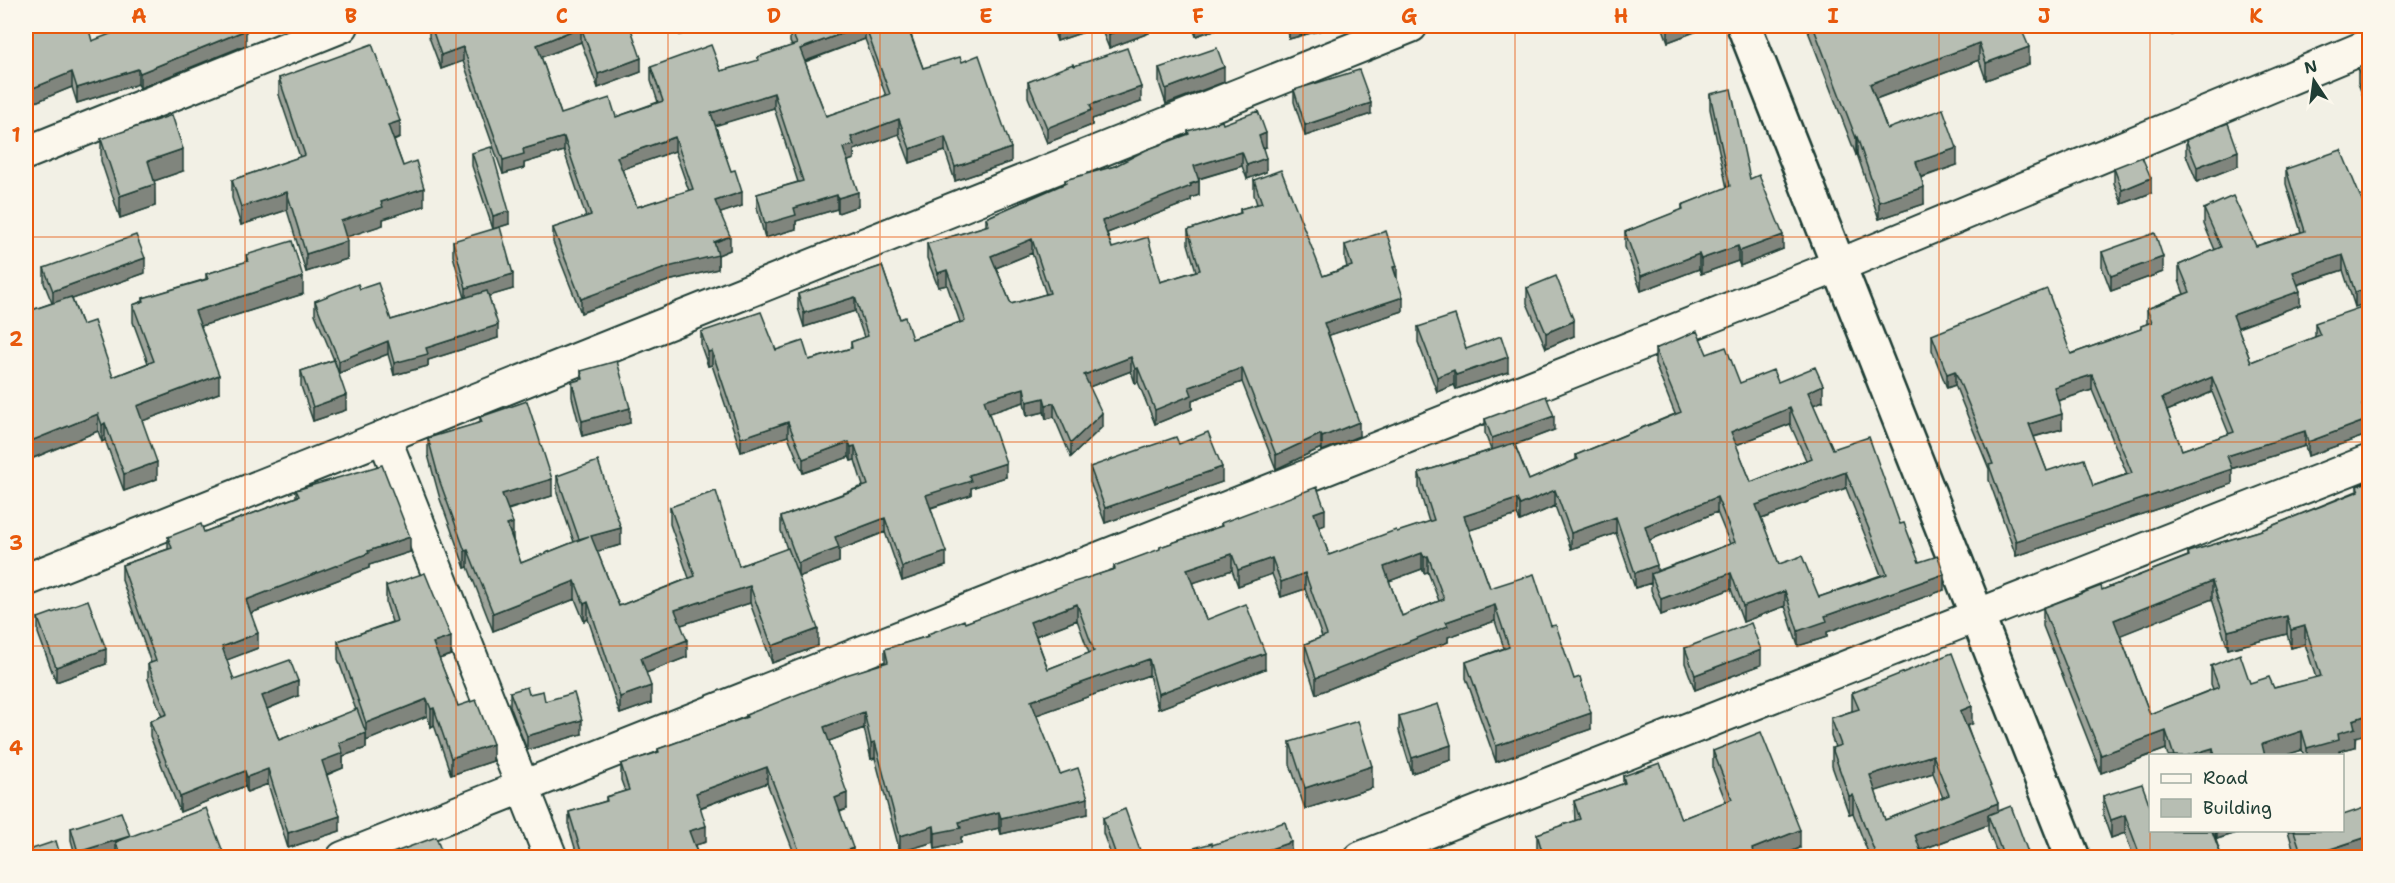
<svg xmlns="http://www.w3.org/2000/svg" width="2395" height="883" font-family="'Shantell Sans',sans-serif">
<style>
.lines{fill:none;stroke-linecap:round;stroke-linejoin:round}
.minor-casing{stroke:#1f3d34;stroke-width:36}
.secondary-casing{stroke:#1f3d34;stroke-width:38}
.minor{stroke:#fbf7ec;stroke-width:32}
.secondary{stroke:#fbf7ec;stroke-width:33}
.wall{fill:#9da39a;stroke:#1f3d34;stroke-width:1.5;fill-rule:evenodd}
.shaded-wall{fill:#80857d;stroke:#1f3d34;stroke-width:1.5}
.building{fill:#b7beb3;stroke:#1f3d34;stroke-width:1.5;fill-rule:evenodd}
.grid{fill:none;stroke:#e8590c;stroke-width:1.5;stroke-opacity:0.55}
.neatline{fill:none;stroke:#e8590c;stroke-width:2}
.grid-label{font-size:20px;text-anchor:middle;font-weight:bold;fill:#e8590c}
</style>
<rect width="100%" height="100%" fill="#f2f0e5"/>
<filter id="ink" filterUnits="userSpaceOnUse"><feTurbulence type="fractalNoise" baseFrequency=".0167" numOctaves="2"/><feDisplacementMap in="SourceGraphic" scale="12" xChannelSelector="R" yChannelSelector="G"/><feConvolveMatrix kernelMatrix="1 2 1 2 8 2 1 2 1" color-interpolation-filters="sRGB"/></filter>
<g filter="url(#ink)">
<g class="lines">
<g class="minor-casing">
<g id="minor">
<path d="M26,153L342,26"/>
<path d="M384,437L551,858"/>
<path d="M26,580L1411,26"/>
<path d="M343,858L1840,265L2370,45"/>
<path d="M1361,858L2370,461"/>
</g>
</g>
<g class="secondary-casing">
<path id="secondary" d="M1744,26L2073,858"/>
</g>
<use href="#minor" class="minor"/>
<use href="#secondary" class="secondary"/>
</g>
<g class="wall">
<path d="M26,26L92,41L246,45L140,88L138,84L77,103L72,87L26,106Z"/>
<path d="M429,26H630L641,72L598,88L581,42L541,57L561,114L616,117L658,102L651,81V67L721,71L758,61V57L792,46L790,42V28L796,26H936L911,35L923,68L962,62L1011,162L955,181L945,151L910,163L899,134L854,150V159L848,161L858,206L838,213L837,209L796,221V229L765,238L757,208V194L798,182L774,108L715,125L742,206L720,213L730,250L718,255V269L668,281L581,313L553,242V228L586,217L564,151L524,163V168L503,174L463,61L441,69L429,37ZM865,39L886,96L826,116L805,62ZM675,151L689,191L637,207L622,169Z"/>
<path d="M677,26H704L680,35Z"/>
<path d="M1052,26H1096V28L1057,41Z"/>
<path d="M1100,26H1153L1149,27V33L1109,48Z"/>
<path d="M1192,26H1226L1196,36Z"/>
<path d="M1285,26H1336L1289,39Z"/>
<path d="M1662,26H1700V30L1668,42Z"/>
<path d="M1806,26H1879L1882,32L2020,26L2029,64L1986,80L1979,60L1876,99L1887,129L1957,165L1921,178L1924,204L1879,219L1857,154L1856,155Z"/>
<path d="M2169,26H2198L2172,35Z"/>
<path d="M2370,64V102L2366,104L2358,83V68Z"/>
<path d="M1074,66L1141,102L1092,119V125L1047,143L1028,97V82Z"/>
<path d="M1159,68L1224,82L1166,104L1159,83Z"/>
<path d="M279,78L400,138L394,141L403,166L424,206L383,219V225L345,237L347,259L306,272L287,210L241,225L232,198V180L300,157L279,95Z"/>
<path d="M1294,90L1371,114L1305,136L1294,102Z"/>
<path d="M1710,94L1783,249L1740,266L1738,261L1701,274L1699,269L1641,291L1625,247V232L1682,210V205L1727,188L1710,109Z"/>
<path d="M1223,124L1266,147L1263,148L1266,172L1247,179L1242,166L1199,179V195L1191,198V201L1107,233L1112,248L1160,282L1196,271L1188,244V230L1240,213V209L1257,204L1254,195V180L1323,276L1347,267L1345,259V245L1397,280L1403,311L1329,335L1359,436L1322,451L1321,448L1276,469L1242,382L1192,400V409L1155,424L1138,382L1135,383L1131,371L1089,387L1102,427L1071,457L1054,417L1046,419L1044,412L1027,416L1024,402L989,413L1006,477L971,488V495L931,508L946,566L902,581L885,532L839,550V562L798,577L818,646L772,663L750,603L681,625L687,657L646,673L651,703L620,714L588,619L584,621L575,599L493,631L468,567L465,568L440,499L428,455V438L480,423V417L552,496L508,510L513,540L521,563L574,542L557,493V476L621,545L597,551L619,606L689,578L670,524V507L739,566L787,549L781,531V517L863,486L855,460L851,461L849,457L803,473L788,436L741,452L712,365L708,366L701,346V332L776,350L809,360L851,348V342L864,337L855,311L804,327L798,308V294L882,266L900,319L912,339L960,322L947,285L938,287L927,258V244L986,226V218L1065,183V180L1115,166L1188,135V131ZM1032,253L1046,294L1011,304L996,268Z"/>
<path d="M101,139L183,171L154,181L155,206L120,218L101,161Z"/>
<path d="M2186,140L2238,166L2197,182L2186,155Z"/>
<path d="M472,153L509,224L493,229L472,166Z"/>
<path d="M2114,168L2151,193L2122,204L2114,183Z"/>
<path d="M2286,169L2367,213L2355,307L2343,270L2298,285L2300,305L2238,328L2251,362L2315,337V323L2367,418V435L2308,456L2305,446L2231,469L2232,484L2016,556L1989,480V469L1955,385L1947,388L1932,350V335L2071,354L2141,329V326L2147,324V309L2184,294L2179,280V265L2215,250L2204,224V209L2256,246L2301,232L2286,184ZM2092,390L2127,474L2093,486L2047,471L2034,437L2062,429L2058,401ZM2212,392L2229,434L2182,450L2167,411Z"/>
<path d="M453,241L513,289L488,296L498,338L428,360V366L394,375L388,354L339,373L335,362L346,410L313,421L301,386V371L334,360L315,314V301L360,289L391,320L465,298L453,256Z"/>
<path d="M2102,252L2163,272L2111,291L2102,267Z"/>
<path d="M246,255L303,294L201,326L219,393L142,421L157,479L124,491L105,440L102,442L98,431L26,461V312L52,303L44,283V268L145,273L72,299L82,325L113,377L148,363L133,322V305L143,301V298L206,279V274L246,262Z"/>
<path d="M1527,288L1574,336L1546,348L1527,303Z"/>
<path d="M1418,327L1466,349L1508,372L1456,389L1454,385L1437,392L1418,342Z"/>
<path d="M1655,349L1707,354L1740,383L1778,382L1823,401L1813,405L1833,449L1900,524L1919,562L1944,590L1827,632V637L1798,646L1785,606L1743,622L1731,589L1661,615L1651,590V583L1635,588L1616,533L1571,549L1555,506L1520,521L1517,515L1469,530L1490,588L1551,626L1574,679L1591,729L1496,762L1466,678V662L1504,648L1495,621L1448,637V642L1316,694L1305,660V644L1322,637L1305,589L1281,597L1272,574L1238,586L1232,570L1192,583L1206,620L1265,669L1158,709L1149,675L1036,715L1060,774L1088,814L1001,834L999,828L961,837V843L935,849L934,842L900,852L875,758L871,759L864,728L829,741L847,809L840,812L853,858H796L767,783L700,808L706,842L695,845L699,858H578L569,828V812L606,801V797L625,791L621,780V764L658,752V749L746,717V715L885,663V649L928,636V634L965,623L1114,569V566L1160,550V547L1221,526V523L1325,525L1319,527L1329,555L1429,522L1419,489V473L1491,450L1485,433V419L1554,430L1515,445L1529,480L1576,460V455L1675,414L1655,364ZM1790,424L1806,460L1751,482L1736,445ZM1846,488L1881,575L1819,597L1779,564L1761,519ZM1717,512L1730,544L1657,571L1649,540ZM1422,569L1424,573L1428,572L1439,601L1402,616L1389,581ZM1077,620L1089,653L1048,669L1036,636Z"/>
<path d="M581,371L630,423L582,436L572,397V382L581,379Z"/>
<path d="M1179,444L1222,482L1105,523L1090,482V467Z"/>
<path d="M2370,481L2355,747L2339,751V756H2304L2302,750L2283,756H2168L2166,749L2101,773L2043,626V608L2102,590L2188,556V552L2259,531L2357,491V486ZM2212,599L2228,649L2287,634L2291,648L2305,644L2316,678L2274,688L2250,683L2211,666V684L2213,689L2150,714L2120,635Z"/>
<path d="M296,490L410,552L369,565V568L251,613L258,648L226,660L234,680L298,696L267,709L279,740L356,710L338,659V641L392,622L386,603V586L451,655L439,659L458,706L493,761L451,775L434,725L431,727L427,716L366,741V738V748L343,756V768L327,775L340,831L288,848L268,784L247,792L245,786L180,812L150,736V721L162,716L148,679V664L151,663L122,580V565L168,549V537L204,532L296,497Z"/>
<path d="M38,618L106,664L56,682L38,633Z"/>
<path d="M1685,648L1761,665L1695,690L1685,663Z"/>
<path d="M510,692L529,694L545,701L582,734L527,750L510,706Z"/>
<path d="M1852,693L1972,724L1967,726L1998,811L2030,858H1999L1988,830V825L1921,850L1923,858H1870L1853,813L1849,814L1832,766V748L1835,747L1831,736V718L1852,711ZM1933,773L1943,798L1885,820L1875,791Z"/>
<path d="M1399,716L1451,760L1412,773L1399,731Z"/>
<path d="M1290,742L1372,788L1305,809L1290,764Z"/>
<path d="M1713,751L1800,848L1776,858H1538L1537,852V834L1575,821L1574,801L1623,784V776L1681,819L1726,802L1713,769Z"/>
<path d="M2103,796L2151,831H2243L2217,839L2215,832V837L2222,858H2134L2125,833L2111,838L2103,815Z"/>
<path d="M2370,806V856L2366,858H2296L2288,831H2343Z"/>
<path d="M1103,818L1142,858H1112L1103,833Z"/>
<path d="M71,828L130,837L225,858H116V852L100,858H76L71,840Z"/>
</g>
<g class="shaded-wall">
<path d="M680,26H704L680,35Z"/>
<path d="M862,26H865V39L800,63V49Z"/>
<path d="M906,26H936L906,36Z"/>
<path d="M1057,26H1096V28L1057,41Z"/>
<path d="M1132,26H1153L1149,27V33L1109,48V34Z"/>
<path d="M1196,26H1226L1196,36Z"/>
<path d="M1289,26H1336L1289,39Z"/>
<path d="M1672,26H1700V30L1668,42V27Z"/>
<path d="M2172,26H2198L2172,35Z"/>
<path d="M2277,26H2286L2277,28Z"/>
<path d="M581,27V42L537,59V45Z"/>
<path d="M246,30V45L140,88V73Z"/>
<path d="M1979,43V60L1870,101V84Z"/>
<path d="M463,47V61L441,69V55Z"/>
<path d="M2029,47V64L1986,80V63Z"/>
<path d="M641,58V72L598,88V74Z"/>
<path d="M1224,67V82L1166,104V89Z"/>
<path d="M138,69V84L77,103V88Z"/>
<path d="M72,72V87L26,106V91Z"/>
<path d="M1141,87V102L1092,119V125L1047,143V128L1090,105Z"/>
<path d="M2370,88V102L2366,104V89Z"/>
<path d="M774,93V108L711,127V113Z"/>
<path d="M1371,103V114L1305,136V125Z"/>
<path d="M899,119V134L854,150V159L843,163V148L851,137Z"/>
<path d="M400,121V138L388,142V125Z"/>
<path d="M1266,133V147L1259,150V136Z"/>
<path d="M564,137V151L524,163V168L503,174V160L523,149Z"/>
<path d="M675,137V151L617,171V157Z"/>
<path d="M945,137V151L910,163V149Z"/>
<path d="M1857,137V154L1856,155V138Z"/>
<path d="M1011,148V162L955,181V167Z"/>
<path d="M1957,148V165L1916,179V162Z"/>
<path d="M183,149V171L148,183V161Z"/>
<path d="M2238,151V166L2197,182V167Z"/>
<path d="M1242,152V166L1194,180V166Z"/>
<path d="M1266,158V172L1247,179V165Z"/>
<path d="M2151,178V193L2122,204V190Z"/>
<path d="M1199,181V195L1191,198V201L1102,235V221Z"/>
<path d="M155,184V206L120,218V196Z"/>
<path d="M1924,187V204L1879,219V202Z"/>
<path d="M424,188V206L383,219V225L341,239V221L381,202Z"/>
<path d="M287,192V210L241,225V207Z"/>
<path d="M742,192V206L715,215V201Z"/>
<path d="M858,192V206L838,213V198Z"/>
<path d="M837,195V209L796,221V229L765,238V224L794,208Z"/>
<path d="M509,211V224L493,229V216Z"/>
<path d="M31,228V242L26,243V229Z"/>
<path d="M1783,235V249L1740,266V251Z"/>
<path d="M730,236V250L718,255V269L668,281L581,313V299Z"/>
<path d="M1032,239V253L991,270V256Z"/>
<path d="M347,241V259L306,272V254Z"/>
<path d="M1738,246V261L1701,274V259Z"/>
<path d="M1699,254V269L1641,291V276Z"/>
<path d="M2343,255V270L2293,286V272Z"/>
<path d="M2163,257V272L2111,291V276Z"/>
<path d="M145,258V273L53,306V291Z"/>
<path d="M1397,266V280L1393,267Z"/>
<path d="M947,270V285L938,287V273Z"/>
<path d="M513,274V289L466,303V288Z"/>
<path d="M303,277V294L195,328V311Z"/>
<path d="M2370,288V302L2355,307V292Z"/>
<path d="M2300,291V305L2233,329V315Z"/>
<path d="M855,297V311L804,327V313Z"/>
<path d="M1403,297V311L1324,337V323Z"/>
<path d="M1574,321V336L1546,348V333Z"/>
<path d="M498,325V338L428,360V366L394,375V363L426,348Z"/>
<path d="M388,341V354L339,373V361Z"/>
<path d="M712,351V365L708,366V352Z"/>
<path d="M1131,357V371L1084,389V375Z"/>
<path d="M1508,357V372L1456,389V375Z"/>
<path d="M1138,368V382L1135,383V369Z"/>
<path d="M1242,368V382L1192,400V409L1155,424V410L1189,387Z"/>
<path d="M1454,370V385L1437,392V377Z"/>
<path d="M1955,371V385L1947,388V374Z"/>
<path d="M219,375V393L137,423V406Z"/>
<path d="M2092,375V390L2054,402V387Z"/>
<path d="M2212,377V392L2162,413V398Z"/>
<path d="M1823,385V401L1808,407V392Z"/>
<path d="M1024,388V402L984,415V400Z"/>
<path d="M346,395V410L313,421V407Z"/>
<path d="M1044,398V412L1027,416V402Z"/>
<path d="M2370,402V417L2362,420V405Z"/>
<path d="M1054,403V417L1046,419V405Z"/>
<path d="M630,408V423L582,436V421Z"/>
<path d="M1790,408V424L1731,447V432Z"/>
<path d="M1102,413V427L1071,457V443Z"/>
<path d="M98,414V431L26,461V443Z"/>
<path d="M2062,414V429L2029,438V424Z"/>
<path d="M1554,416V430L1492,453V438Z"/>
<path d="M2367,420V435L2308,456V442Z"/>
<path d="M788,422V436L741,452V438Z"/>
<path d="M1359,422V436L1322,451V437Z"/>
<path d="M105,423V440L102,442V425Z"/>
<path d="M2305,431V446L2227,470V456Z"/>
<path d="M1321,434V448L1276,469V455Z"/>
<path d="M849,442V457L803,473V459Z"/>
<path d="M855,446V460L851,461V447Z"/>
<path d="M157,462V479L124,491V474Z"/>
<path d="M1006,463V477L971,488V495L926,509V495L969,475Z"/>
<path d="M1222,467V482L1105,523V508Z"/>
<path d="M2232,469V484L2016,556V541Z"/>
<path d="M1846,472V488L1756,521V505Z"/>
<path d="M552,479V496L502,511V494Z"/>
<path d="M1555,490V506L1520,521V505Z"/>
<path d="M1717,497V512L1645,542V526Z"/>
<path d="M1517,499V515L1464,532V516Z"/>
<path d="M1325,509V525L1314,529V513Z"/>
<path d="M1616,517V533L1571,549V533Z"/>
<path d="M885,518V532L839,550V562L798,577V563L835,537Z"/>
<path d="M513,523V540L507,525Z"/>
<path d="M621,528V545L591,553V536Z"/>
<path d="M410,537V552L369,565V568L246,615V600L368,551Z"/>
<path d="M468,550V567L465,568V551Z"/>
<path d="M946,552V566L902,581V567Z"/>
<path d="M1422,553V569L1384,583V567Z"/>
<path d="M1232,554V570L1187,585V569Z"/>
<path d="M1428,556V572L1424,573V557Z"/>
<path d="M1272,558V574L1238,586V570Z"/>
<path d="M1657,565V581L1651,574V583L1635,588V573Z"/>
<path d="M1305,573V589L1281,597V582Z"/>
<path d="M1731,573V589L1661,615V599Z"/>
<path d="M1944,574V590L1827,632V637L1798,646V631L1825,616Z"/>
<path d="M575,581V599L493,631V613Z"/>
<path d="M2212,581V599L2114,638V620Z"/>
<path d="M750,586V603L675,627V610Z"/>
<path d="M1785,591V606L1743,622V606Z"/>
<path d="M588,602V619L584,621V604Z"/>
<path d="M1077,604V620L1030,638V622Z"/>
<path d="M1495,605V621L1448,637V642L1316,694V678L1446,622Z"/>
<path d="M2287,616V634L2228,649V631Z"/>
<path d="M2305,626V644L2291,648V630Z"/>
<path d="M818,629V646L772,663V646Z"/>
<path d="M258,633V648L222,662V647Z"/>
<path d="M451,637V655L433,661V643Z"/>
<path d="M687,640V657L641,675V658Z"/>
<path d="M106,649V664L56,682V667Z"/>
<path d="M1761,650V665L1695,690V675Z"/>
<path d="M1265,653V669L1158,709V694Z"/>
<path d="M1149,659V675L1031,717V701Z"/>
<path d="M298,681V696L262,711V696Z"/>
<path d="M651,686V703L620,714V697Z"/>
<path d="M427,699V716L366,741V723Z"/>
<path d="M1972,706V724L1960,728V711Z"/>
<path d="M434,708V725L431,727V709Z"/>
<path d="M864,712V728L824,743V727Z"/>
<path d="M1591,713V729L1496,762V746Z"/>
<path d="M2370,714V733L2355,737V747L2339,751V756H2307V748L2338,733L2353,720Z"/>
<path d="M582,720V734L527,750V736Z"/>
<path d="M2166,731V749L2101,773V755Z"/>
<path d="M2302,731V750L2283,756H2262V744Z"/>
<path d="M366,733V748L343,756V768L322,776V761L339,743Z"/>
<path d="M875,742V758L871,759V743Z"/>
<path d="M493,744V761L451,775V758Z"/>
<path d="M1451,745V760L1412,773V758Z"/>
<path d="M2213,748V756H2186Z"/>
<path d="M1933,755V773L1870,793V775Z"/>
<path d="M1372,766V788L1305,809V788Z"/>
<path d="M767,767V783L696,809V793Z"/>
<path d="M268,769V784L247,792V777Z"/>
<path d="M245,771V786L180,812V797Z"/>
<path d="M847,793V809L835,813V798Z"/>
<path d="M1853,795V813L1849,814V796Z"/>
<path d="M1088,798V814L1001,834V818Z"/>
<path d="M1998,803V821L1988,815V825L1915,852V835Z"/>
<path d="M999,812V828L961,837V843L935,849V833L959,822Z"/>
<path d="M2125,815V833L2111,838V820Z"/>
<path d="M340,816V831L288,848V833Z"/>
<path d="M706,826V842L689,847V831Z"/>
<path d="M934,826V842L900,852V836Z"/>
<path d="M1800,830V848L1776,858H1752V849Z"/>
<path d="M2217,831H2243L2217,839Z"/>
<path d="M130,836V848L116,842V852L100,858H78V852Z"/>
<path d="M2370,836V856L2366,858H2305Z"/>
<path d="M1291,842V858H1244Z"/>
<path d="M853,848V858H827Z"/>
</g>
<g class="building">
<path d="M26,26H88L92,41L131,26H244L246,30L140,73L138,69L77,88L72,72L26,91Z"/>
<path d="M431,26H630L641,58L598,74L581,27L537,45L561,114L610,98L616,117L663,101L651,67L711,45L721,71L759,60L758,57L797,44L790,28L796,26H862L800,49L826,116L890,94L865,26H907L923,68L960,57L962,62L979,55L1011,148L955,167L945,137L910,149L899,119L851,137L854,145L843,148L858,192L838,198L837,195L794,208L796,215L765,224L757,194L803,181L774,93L711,113L731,171L735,170L742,192L715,201L730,236L714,242L718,255L668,267L581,299L553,228L591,215L564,137L523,149L524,154L503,160L463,47L441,55ZM675,137L693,189L637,207L617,157Z"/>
<path d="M1105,26H1132L1109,34Z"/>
<path d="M1813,26H1879L1882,32L1899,26H2020L2029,47L1986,63L1979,43L1870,84L1887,129L1943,109L1957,148L1916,162L1924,187L1879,202L1857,137L1856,138Z"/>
<path d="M372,44L400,121L388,125L403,166L416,161L424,188L381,202L383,207L341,221L347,241L306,254L287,192L241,207L232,180L305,155L279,78Z"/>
<path d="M1127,48L1141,87L1090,105L1092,110L1047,128L1028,82L1073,64L1074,66Z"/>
<path d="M1217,48L1224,67L1166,89L1159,68Z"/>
<path d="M2370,64V88L2366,89L2358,68Z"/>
<path d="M1359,70L1371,103L1305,125L1294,90Z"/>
<path d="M1731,89L1750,179L1759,175L1783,235L1740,251L1738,246L1701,259L1699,254L1641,276L1625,232L1683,209L1682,205L1730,186L1710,94Z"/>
<path d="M1258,111L1266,133L1259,136L1266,158L1247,165L1242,152L1194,166L1199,181L1190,184L1191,186L1102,221L1112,248L1148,237L1160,282L1200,270L1188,230L1241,213L1240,209L1262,203L1254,180L1281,170L1323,276L1352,266L1345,245L1386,231L1397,266L1393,267L1403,297L1324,323L1359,422L1322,437L1321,434L1276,455L1242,368L1189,387L1192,395L1155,410L1138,368L1135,369L1131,357L1084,375L1102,413L1071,443L1054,403L1046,405L1044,398L1027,402L1024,388L984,400L1006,463L969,475L971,481L926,495L946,552L902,567L885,518L835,537L839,548L798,563L781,517L868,485L855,446L851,447L849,442L803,459L788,422L741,438L712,351L708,352L701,332L761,312L776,350L803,341L809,360L852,348L851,342L868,336L855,297L804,313L798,294L882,266L900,319L905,317L912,339L965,321L947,270L938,273L927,244L989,225L986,218L1066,183L1065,180L1115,166L1146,150L1189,134L1188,131L1222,121L1223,124ZM1032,239L1050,293L1011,304L991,256Z"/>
<path d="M172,115L183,149L148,161L155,184L120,196L101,139Z"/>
<path d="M2228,123L2238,151L2197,167L2186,140Z"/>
<path d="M491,147L509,211L493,216L472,153Z"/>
<path d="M2341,150L2367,213L2370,212V288L2355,292L2343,255L2293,272L2300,291L2233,315L2251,362L2320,335L2315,323L2370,304V402L2362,405L2367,420L2308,442L2305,431L2227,456L2232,469L2016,541L1989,465L1993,464L1955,371L1947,374L1932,335L2047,289L2071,354L2141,329V326L2152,322L2147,309L2190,292L2179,265L2221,247L2204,209L2233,196L2256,246L2305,231L2286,169ZM2092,375L2132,473L2093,486L2084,459L2047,471L2029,424L2062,414L2054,387ZM2212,377L2234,432L2182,450L2162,398Z"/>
<path d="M2142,157L2151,178L2122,190L2114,168Z"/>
<path d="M26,210L31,228L26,229Z"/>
<path d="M500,227L513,274L466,288L453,241Z"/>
<path d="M2155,233L2163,257L2111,276L2102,252Z"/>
<path d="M136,235L145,258L53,291L44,268Z"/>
<path d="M292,241L303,277L195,311L219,375L137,406L157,462L124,474L105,423L102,425L98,414L26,443V312L71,297L82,325L94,321L113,377L154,361L133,305L144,301L143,298L208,279L206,274L248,261L246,255Z"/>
<path d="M1556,276L1574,321L1546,333L1527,288Z"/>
<path d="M378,283L391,320L487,291L498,325L426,348L428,354L394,363L388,341L339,361L315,301L358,284L360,289Z"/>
<path d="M1455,315L1466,349L1501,336L1508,357L1456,375L1454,370L1437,377L1418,327Z"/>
<path d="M1697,331L1707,354L1726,347L1740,383L1773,370L1778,382L1815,367L1823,385L1808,392L1833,449L1869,437L1900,524L1904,523L1919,562L1938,556L1944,574L1825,616L1827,621L1798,631L1785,591L1743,606L1731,573L1661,599L1651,574L1735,542L1717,497L1645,526L1657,565L1635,573L1616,517L1571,533L1555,490L1520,505L1517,499L1464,516L1490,588L1534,574L1551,626L1556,625L1574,679L1580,677L1591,713L1496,746L1466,662L1509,647L1495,605L1446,622L1448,626L1316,678L1305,644L1327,635L1305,573L1281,582L1272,558L1238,570L1232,554L1187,569L1206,620L1246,604L1265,653L1158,694L1149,659L1031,701L1060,774L1078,768L1088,798L1001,818L999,812L959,822L961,828L935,833L934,826L900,836L875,742L871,743L864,712L824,727L847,793L835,798L853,848L827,858H802L767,767L696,793L706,826L689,831L699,858H583L569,812L607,801L606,797L629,790L621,764L659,752L658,749L747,717L746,715L846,675L888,662L885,649L929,636L928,634L964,620L965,623L1065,585L1115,569L1114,566L1160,549V547L1222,526L1221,523L1317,487L1325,509L1314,513L1329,555L1396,530L1397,532L1434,520L1419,473L1514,443L1529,480L1578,459L1576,455L1681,412L1655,349ZM1790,408L1812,458L1751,482L1731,432ZM1846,472L1887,574L1819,597L1802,556L1779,564L1756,505ZM1422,553L1424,557L1428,556L1444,599L1402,616L1384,567ZM1077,604L1094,651L1048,669L1030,622Z"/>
<path d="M334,360L346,395L313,407L301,371Z"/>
<path d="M617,361L630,408L582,421L572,382L583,379L581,371Z"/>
<path d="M1546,396L1554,416L1492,438L1485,419Z"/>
<path d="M527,401L552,479L502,494L513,523L507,525L521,563L589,536L579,539L557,476L598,461L621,528L591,536L619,606L695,576L670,507L716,491L739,566L788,548L818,629L772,646L750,586L675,610L687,640L641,658L651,686L620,697L588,602L584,604L575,581L493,613L468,550L465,551L440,482L428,438L482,422L480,417Z"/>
<path d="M1208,432L1222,467L1105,508L1090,467L1176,437L1179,444Z"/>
<path d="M382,465L410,537L368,551L369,553L246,600L258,633L222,647L234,680L290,660L298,681L262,696L279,740L357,709L366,733L339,743L343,753L322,761L340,816L288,833L268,769L247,777L245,771L180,797L150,721L167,714L148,664L156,661L122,565L172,548L168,537L201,524L204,532L299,496L296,490Z"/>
<path d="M2370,481V714L2353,720L2355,728L2338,733L2339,739L2307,748L2302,731L2262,744L2265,756H2215L2213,748L2186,756H2174L2166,731L2101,755L2043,608L2101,586L2102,590L2189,556L2188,552L2259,531L2359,491L2357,486ZM2212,581L2228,631L2287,616L2291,630L2305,626L2321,676L2274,688L2269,677L2250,683L2240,654L2211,666L2219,687L2150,714L2114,620Z"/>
<path d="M425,573L451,637L433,643L458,706L476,700L493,744L451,758L434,708L431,709L427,699L366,723L338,641L397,621L386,586Z"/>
<path d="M88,600L106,649L56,667L38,618Z"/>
<path d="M1751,623L1761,650L1695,675L1685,648Z"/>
<path d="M1952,653L1972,706L1960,711L1998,803L1915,835L1923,858H1877L1853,795L1849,796L1832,748L1841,745L1831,718L1859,709L1852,693ZM1933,755L1949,795L1885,820L1870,775Z"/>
<path d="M527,687L529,694L543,691L545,701L574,693L582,720L527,736L510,692Z"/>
<path d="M1438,704L1451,745L1412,758L1399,716Z"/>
<path d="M1358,721L1372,766L1305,788L1290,742Z"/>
<path d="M1761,732L1800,830L1752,849L1755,858H1544L1537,834L1580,819L1574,801L1625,783L1623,776L1660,763L1681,819L1732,799L1713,751Z"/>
<path d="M2142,784L2151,809V831H2212L2222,858H2141L2125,815L2111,820L2103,796Z"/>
<path d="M2011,806L2030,858H2004L1988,815Z"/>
<path d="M2370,806V836L2303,858L2294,831H2343V815Z"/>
<path d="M206,808L225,857L121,858L116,842Z"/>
<path d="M1125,809L1142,856L1138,858H1117L1103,818Z"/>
<path d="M121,812L130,836L78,852L71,828Z"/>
<path d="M1285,822L1291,842L1244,858H1158L1212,843V845Z"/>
<path d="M436,837L444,858H379Z"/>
<path d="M56,841L61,858H26V851Z"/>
</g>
</g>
<path class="grid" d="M245,26V858M456,26V858M668,26V858M880,26V858M1092,26V858M1303,26V858M1515,26V858M1727,26V858M1939,26V858M2150,26V858M26,237H2370M26,442H2370M26,646H2370"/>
<rect width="2395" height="883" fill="none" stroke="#fbf7ec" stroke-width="66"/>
<rect x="2149" y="754" width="195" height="78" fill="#fbf7ec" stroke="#a3ada2" stroke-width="1.5"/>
<rect x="2161" y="774" width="30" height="9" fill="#fbf7ec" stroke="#a3ada2" stroke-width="1.5"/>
<text x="2203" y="784" font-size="18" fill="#1f3d34">Road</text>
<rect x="2161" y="799" width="30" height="18" fill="#b7beb3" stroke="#a3ada2" stroke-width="1.5"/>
<text x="2203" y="814" font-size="18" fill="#1f3d34">Building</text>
<g transform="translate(2314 81) rotate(347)" stroke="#fbf7ec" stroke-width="4.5" paint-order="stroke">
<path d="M0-4.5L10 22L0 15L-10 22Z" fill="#1f3d34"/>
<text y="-9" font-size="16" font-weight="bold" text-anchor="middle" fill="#1f3d34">N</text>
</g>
<rect x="33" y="33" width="2329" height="817" class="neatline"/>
<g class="grid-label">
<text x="139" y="23">A</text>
<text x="351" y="23">B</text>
<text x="562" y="23">C</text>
<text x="774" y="23">D</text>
<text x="986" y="23">E</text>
<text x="1198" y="23">F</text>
<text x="1409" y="23">G</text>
<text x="1621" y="23">H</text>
<text x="1833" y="23">I</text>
<text x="2044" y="23">J</text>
<text x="2256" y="23">K</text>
<text x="16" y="142">1</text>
<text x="16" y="346">2</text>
<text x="16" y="550">3</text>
<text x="16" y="755">4</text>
</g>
</svg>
